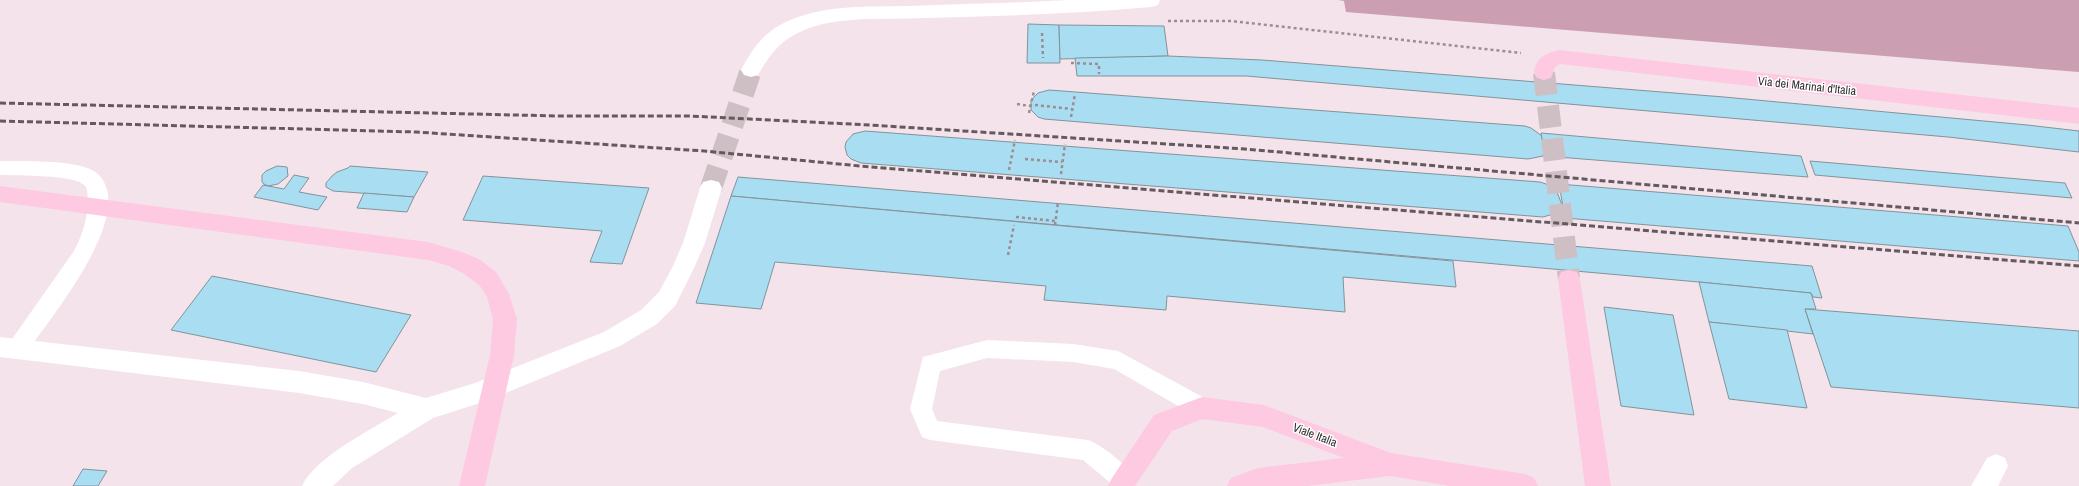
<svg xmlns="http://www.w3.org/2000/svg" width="2079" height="486" font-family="'Archivo Narrow',sans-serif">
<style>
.water{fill:#cc9eb2}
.building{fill:#a9ddf2;stroke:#83939a}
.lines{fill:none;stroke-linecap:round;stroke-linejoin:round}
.minor-tunnel{stroke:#cebfc5;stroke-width:22;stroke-dasharray:22 11;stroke-linecap:butt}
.primary-tunnel{stroke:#cebfc5;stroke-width:22;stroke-dasharray:22 11;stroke-linecap:butt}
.path{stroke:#9a8e93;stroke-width:2.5;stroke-dasharray:3 3;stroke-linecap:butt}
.service{fill:#fff;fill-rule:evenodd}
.minor{fill:#fff;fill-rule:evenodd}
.primary{fill:#fecae2;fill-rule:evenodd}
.rail{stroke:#645a5e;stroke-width:3;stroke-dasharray:6 3;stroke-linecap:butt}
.labels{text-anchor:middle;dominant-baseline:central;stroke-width:3;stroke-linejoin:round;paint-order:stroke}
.street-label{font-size:12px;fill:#342d30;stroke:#fff}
</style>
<rect width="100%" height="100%" fill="#f4e3ea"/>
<path class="water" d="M1338,0H2079V72L1346,12L1344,1Z"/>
<g class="building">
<path d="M1028,24L1059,25L1060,63H1027Z"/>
<path d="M1059,25L1164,26L1168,56L1060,59Z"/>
<path d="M1168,56L1262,60L1724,97L2027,125L2079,131V152L1948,137L1246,76H1077L1075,58Z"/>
<path d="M1049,90L1525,126L1531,128L1542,136L1545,140L1546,148L1543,156L1528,159L1044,119L1038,117L1031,110V100L1038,93Z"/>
<path d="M865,131L1540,182L1546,184L1557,192L1562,205L1557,213L1543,217L861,163L851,159L847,155L845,147L846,142L853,134Z"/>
<path d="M1541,133L1801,156L1808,177L1545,156Z"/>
<path d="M1810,161L2065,183L2072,198L1815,175Z"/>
<path d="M277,166L287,167L288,176L278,184L268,186L264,184L262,182V175L266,171Z"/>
<path d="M350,166L428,172L414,197L333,191L326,187V183L332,176L337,172L348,168Z"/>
<path d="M294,175L309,178L299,192L327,197L318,210L254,197L263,185L284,189Z"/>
<path d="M483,176L649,188L622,264L590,262L602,231L463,220Z"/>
<path d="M738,177L1812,266L1822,298L1813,297L1811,293L1699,282L731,196Z"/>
<path d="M1559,184L2068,226L2079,252V261L1565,218Z"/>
<path d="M364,193L414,197L407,212L357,208Z"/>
<path d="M731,196L1453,261L1456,287L1343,277L1345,312L1167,296L1166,310L1044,300L1046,286L775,262L761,309L696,303Z"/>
<path d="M212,276L411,315L376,372L171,330Z"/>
<path d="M1699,282L1811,293L1816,309H1805L1813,334L1709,322Z"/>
<path d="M1604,307L1673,315L1694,415L1621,406Z"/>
<path d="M1805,309L2079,331V408L1831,387Z"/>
<path d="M1709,322L1787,330L1807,408L1729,399Z"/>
<path d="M83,469L107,471L98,486H73Z"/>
</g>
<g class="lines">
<path class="minor-tunnel" d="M711,188L751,70"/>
<path class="primary-tunnel" d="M1544,73L1569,279"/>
<g class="path">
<path d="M1168,21H1231L1521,53"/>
<path d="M1042,33L1043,58"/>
<path d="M1071,63L1099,64V74"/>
<path d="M1017,104L1030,106"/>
<path d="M1035,105L1072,109"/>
<path d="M1029,113L1034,91"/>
<path d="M1071,117L1075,94"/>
<path d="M1025,159L1062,162"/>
<path d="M1009,170L1015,140"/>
<path d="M1061,174L1065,144"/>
<path d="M1016,217L1055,221"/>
<path d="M1055,225L1058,202"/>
<path d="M1008,255L1014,225"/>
</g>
<g class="service">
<path d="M0,161C22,161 83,159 98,174C139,214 47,322 24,356L16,358L8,356L5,349L74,251C83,233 88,218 88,198C87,194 88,189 85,186C76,174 16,176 0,175Z"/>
<path d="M987,340L1073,344L1118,351L1210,401L1213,408L1210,415L1202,418L1194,415L1114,369L1073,362L987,358L940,371L932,409L937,421L1088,440C1102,445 1129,466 1135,480L1133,486H1114L1083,460L930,440L922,437L910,409L923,357Z"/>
</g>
<g class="minor">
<path d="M1069,0H1160L1158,5L1151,7C1076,14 1000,16 924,18C885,20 838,15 802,31C780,40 769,56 758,75L751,77L744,75L741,70C751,51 762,35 780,25C819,4 866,7 908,6C962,4 1015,3 1069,0Z"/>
<path d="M711,180L719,182L722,188L705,243L694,268L675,306L657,324L620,346L486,401L433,418L352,468L333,486H302C315,457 371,430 398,413L363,404L299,393L0,357V337L299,371L363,382L426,398L475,383L604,332L641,310L659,292L673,266L683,243L700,188L703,182Z"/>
<path d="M1996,454L2005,458L2008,466L1998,486H1971L1987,458Z"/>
</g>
<g class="primary">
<path d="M1559,50L2079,108V124L1560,64L1555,67L1551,78L1544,80L1537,78L1534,73C1536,57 1545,54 1559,50Z"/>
<path d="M0,186L428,242L462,252L479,259L496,272L509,294L517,319L514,355L485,486H459L490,355L493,319L487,297L480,286L463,273L449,266L428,260L0,202Z"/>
<path d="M1569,270L1577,272L1580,279L1611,486H1585L1558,279L1561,272Z"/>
<path d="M1202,397L1264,405L1391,453L1525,474L1534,478L1538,486H1450L1390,476L1307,486H1227L1231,478L1258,468L1344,458L1263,427L1202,419L1172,431L1135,486H1108L1112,478L1154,415Z"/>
</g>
<g class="rail">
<path d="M0,103L558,116H690L870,125L1245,149L2079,223"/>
<path d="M0,121L416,132L704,151L860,166L2079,266"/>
</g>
</g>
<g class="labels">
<g class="street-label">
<text transform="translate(1807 86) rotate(6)">Via dei Marinai d'Italia</text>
<text transform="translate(1315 435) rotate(21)">Viale Italia</text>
</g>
</g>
</svg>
